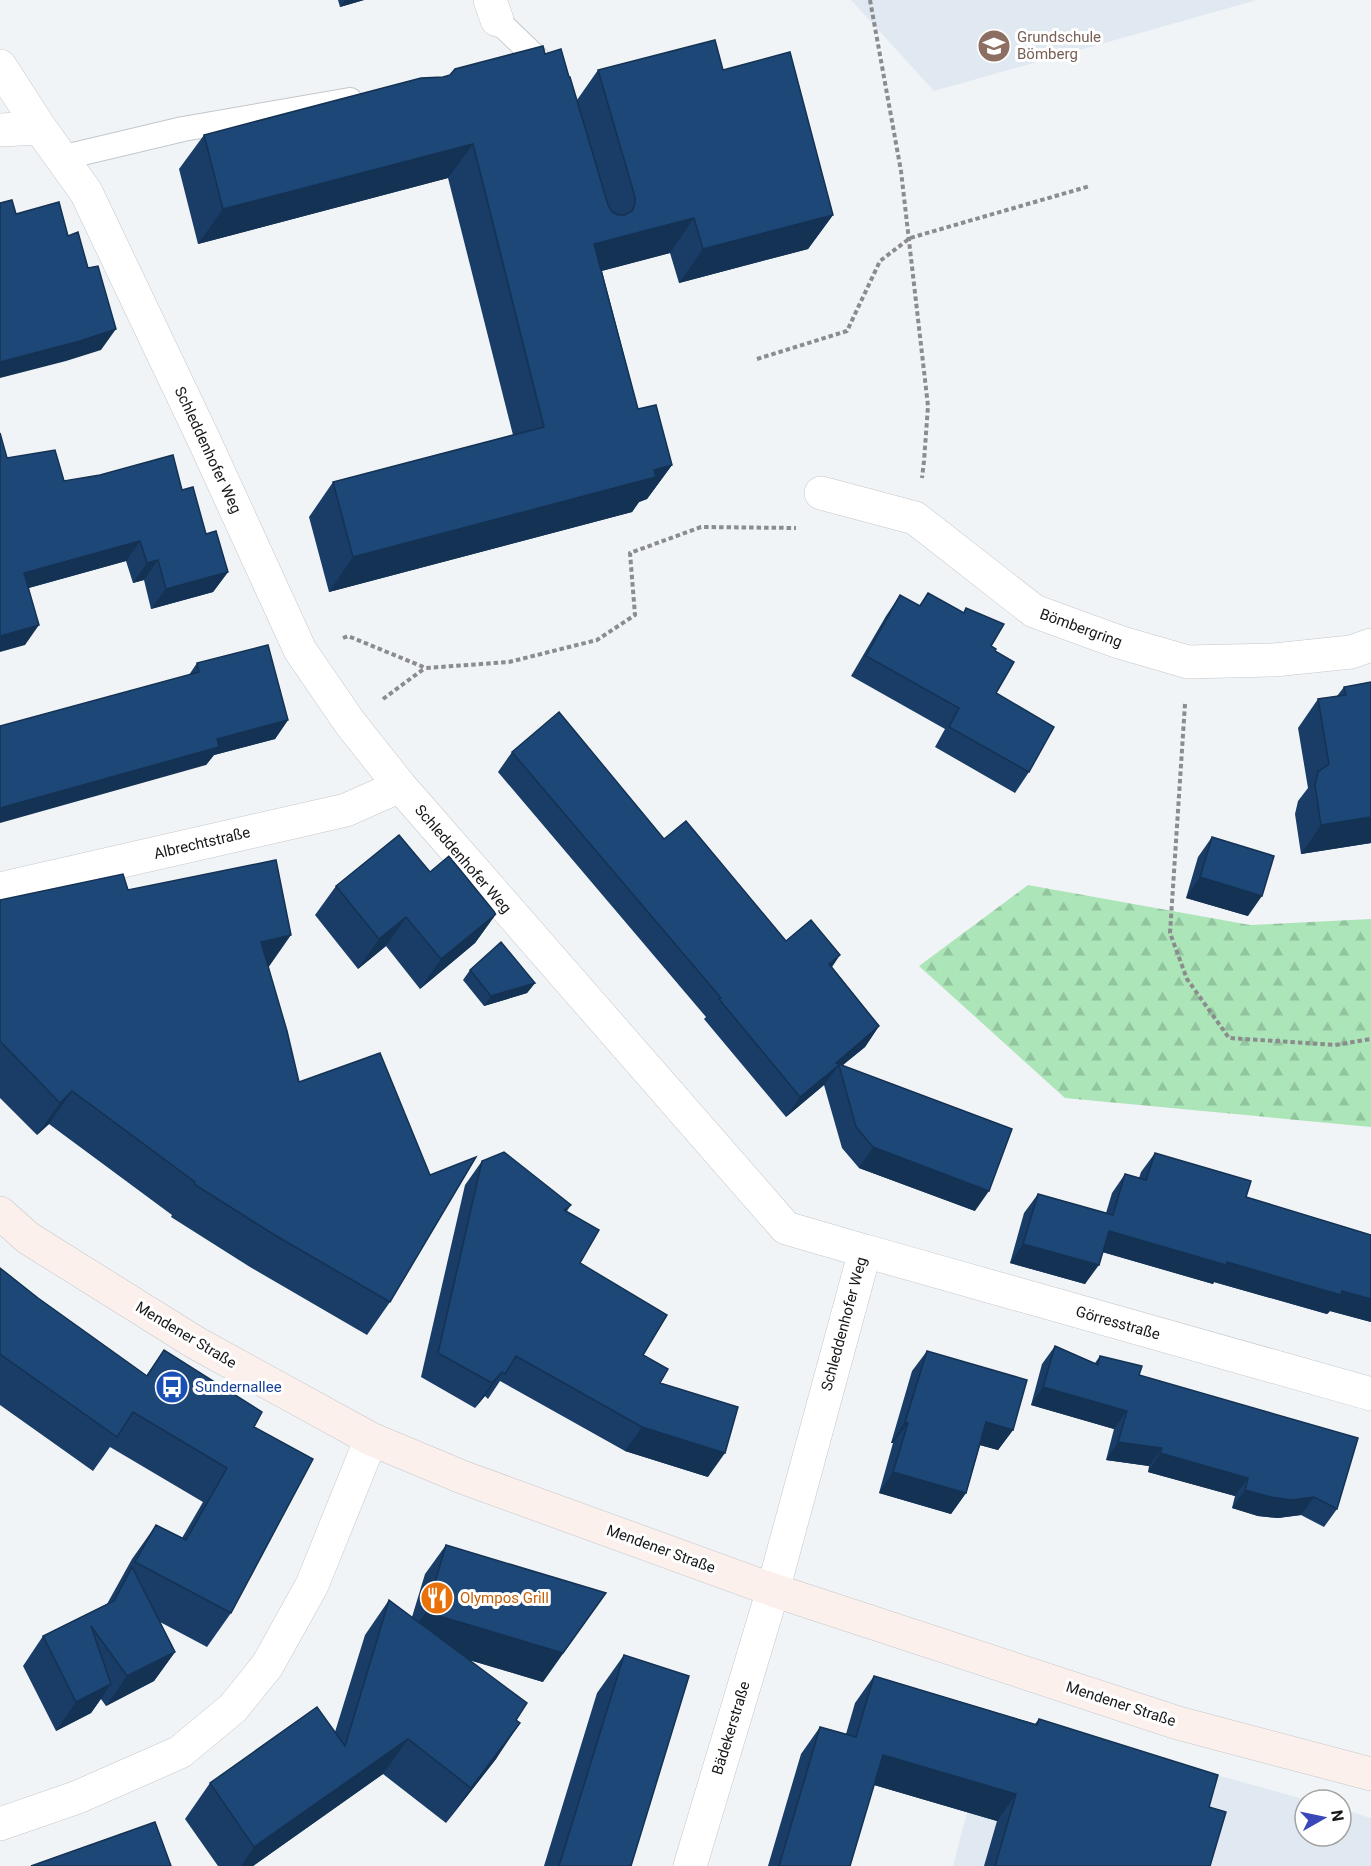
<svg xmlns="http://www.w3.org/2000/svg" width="1371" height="1866" viewBox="0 0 1371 1866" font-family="Roboto,sans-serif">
  <defs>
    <pattern id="forest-firs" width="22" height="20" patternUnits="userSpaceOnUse" patternTransform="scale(1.5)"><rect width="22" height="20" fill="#abe5b8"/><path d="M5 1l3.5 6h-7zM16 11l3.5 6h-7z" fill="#92c49e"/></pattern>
  </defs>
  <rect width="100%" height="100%" fill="#f1f4f7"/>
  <path fill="#e0e8f1" d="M 851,0 L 1257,0 L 934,91 Z
    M 993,1713 L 1307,1800 L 1305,1800 L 1305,1836 L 1341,1836 L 1341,1809 L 1371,1818 L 1371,1866 L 953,1866 Z"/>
  <path fill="url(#forest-firs)" d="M 1028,885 L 1250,925 L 1371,919 L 1371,1127 L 1065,1098 L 919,966 Z"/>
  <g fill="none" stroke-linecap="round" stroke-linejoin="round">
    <g stroke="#c4c7ca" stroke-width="26">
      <path id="service" d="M 497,20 L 549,70 L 550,73
        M 61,158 L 183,129 L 350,100"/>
    </g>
    <g stroke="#c4c7ca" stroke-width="34">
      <path id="minor" d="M 490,0 L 497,20
        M 0,66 L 40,128 L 86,192 L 204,440 L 300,650 L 350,723 L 400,786 L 786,1228 L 865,1251 L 773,1590 L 690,1866
        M 0,130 L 40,128
        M 821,493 L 915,518 L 1034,611 L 1119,642 L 1188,662 L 1274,660 L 1351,652 L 1371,645
        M 0,889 L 346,810 L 400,786
        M 865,1251 L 1371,1394
        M 0,1824 L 78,1797 L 180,1752 L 233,1708 L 267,1666 L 312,1585 L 371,1439"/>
    </g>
    <g stroke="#c4c7ca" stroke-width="34">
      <path id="secondary" d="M 0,1213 L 28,1238 L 196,1343 L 371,1439 L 462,1477 L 773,1590 L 1178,1723 L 1371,1774"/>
    </g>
    <path stroke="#8a8c8e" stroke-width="4" stroke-dasharray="4.5 3" stroke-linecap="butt" d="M 870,0 L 901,171 L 928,406 L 924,461 L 922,478
      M 757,359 L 847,331 L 880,261 L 910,238 L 1090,186
      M 343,638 L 348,636 L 426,668 L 509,662 L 597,640 L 635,615 L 630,553 L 701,527 L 796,528
      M 383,699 L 425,668
      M 1185,704 L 1170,933 L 1187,979 L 1229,1038 L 1335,1045 L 1371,1039"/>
    <use href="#service" stroke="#fff" stroke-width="24"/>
    <use href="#minor" stroke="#fff" stroke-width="33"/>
    <use href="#secondary" stroke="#fbf0ec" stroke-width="33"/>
  </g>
  <path fill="#193d66" d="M 338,0 L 364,0 L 340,7 Z
    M 545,54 L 569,77 L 577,100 L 598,70 L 723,70 L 833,215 L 808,249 L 679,283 L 670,253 L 602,271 L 638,409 L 672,465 L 647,499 L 639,502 L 632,512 L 329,592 L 309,517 L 333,482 L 513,435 L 448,178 L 198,244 L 179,169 L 204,135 L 443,77 Z
    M 7,458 L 64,481 L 182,490 L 228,572 L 213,592 L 151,609 L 144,580 L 133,583 L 126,561 L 29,588 L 25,645 Z
    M 928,593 L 963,613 L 966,608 L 995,651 L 996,693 L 1029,772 L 1015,793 L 935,747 L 945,729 L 851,676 L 886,616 L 900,595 L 919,606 Z
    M 197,663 L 288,720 L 275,739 L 214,755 L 206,765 L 189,675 Z
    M 1371,682 L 1371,843 L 1301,854 L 1295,814 L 1298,801 L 1308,788 L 1298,728 L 1318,699 L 1337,696 L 1344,687 Z
    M 512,752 L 664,839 L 786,941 L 832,967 L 879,1026 L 865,1047 L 843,1065 L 975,1211 L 859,1168 L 842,1148 L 824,1085 L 786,1117 L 704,1019 L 706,1017 L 498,772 Z
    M 1212,837 L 1248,916 L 1186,898 L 1198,857 Z
    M 430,872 L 496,914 L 475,943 L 420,989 L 386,946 L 358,969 L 315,915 L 336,886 Z
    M 128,890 L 268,968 L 299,1082 L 390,1302 L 367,1335 L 250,1267 L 171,1217 L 172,1215 L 49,1124 L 37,1135 L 0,1098 L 0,900 Z
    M 470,970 L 535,983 L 527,993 L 484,1006 L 463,980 Z
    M 1155,1153 L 1246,1197 L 1371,1235 L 1371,1322 L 1330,1311 L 1327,1314 L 1214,1282 L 1213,1284 L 1103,1252 L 1085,1284 L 1010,1263 L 1024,1213 L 1038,1194 L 1106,1213 L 1112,1193 L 1125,1174 L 1139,1178 L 1141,1172 Z
    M 482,1161 L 571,1205 L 567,1211 L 580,1263 L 643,1355 L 660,1383 L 708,1477 L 625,1451 L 500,1381 L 488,1399 L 485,1396 L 475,1408 L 421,1377 L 465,1185 Z
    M 0,1268 L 38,1298 L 146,1376 L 164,1350 L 254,1427 L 231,1613 L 207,1647 L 160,1622 L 175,1652 L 154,1681 L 106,1706 L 101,1699 L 91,1713 L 56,1731 L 23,1666 L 43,1636 L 107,1604 L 132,1559 L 156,1525 L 182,1538 L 203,1502 L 110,1447 L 93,1471 L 0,1405 Z
    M 1055,1346 L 1095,1363 L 1100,1356 L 1139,1375 L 1337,1509 L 1324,1527 L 1301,1515 L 1278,1518 L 1258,1516 L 1232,1508 L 1235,1496 L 1148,1472 L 1149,1466 L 1106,1460 L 1114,1429 L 1031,1405 L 1042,1364 Z
    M 927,1351 L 1013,1430 L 998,1450 L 980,1445 L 966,1493 L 951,1514 L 879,1493 L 893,1443 L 891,1443 L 912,1371 Z
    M 446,1545 L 543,1682 L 470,1660 L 516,1720 L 496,1759 L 446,1823 L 383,1774 L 253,1866 L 218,1866 L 185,1819 L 210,1783 L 335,1732 L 365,1635 L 389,1600 L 412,1617 L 425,1574 Z
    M 624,1655 L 631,1866 L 544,1866 L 597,1693 Z
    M 874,1676 L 1035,1724 L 1039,1719 L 1209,1807 L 1210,1866 L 984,1866 L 997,1821 L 874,1785 L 850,1866 L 768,1866 L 801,1754 L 820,1727 L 846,1734 L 855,1703 Z"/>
  <path fill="#143253" d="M 345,0 L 364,0 L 340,7 Z
    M 473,144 L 448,178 L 198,244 L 223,209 Z
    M 833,215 L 808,249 L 679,283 L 703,249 Z
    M 694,218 L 670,253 L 570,279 L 594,244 Z
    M 116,329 L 101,350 L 66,361 L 0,378 L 0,362 Z
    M 672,465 L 647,499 L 639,502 L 632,512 L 329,592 L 353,557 Z
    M 140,541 L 126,561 L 10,593 L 24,573 Z
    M 158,560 L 144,580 L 133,583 L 147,563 Z
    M 228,572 L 213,592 L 151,609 L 166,589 Z
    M 39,625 L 25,645 L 0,652 L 0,636 Z
    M 288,720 L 275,739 L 214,755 L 206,765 L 0,823 L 0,808 L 217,739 Z
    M 1371,817 L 1371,843 L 1301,854 L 1321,825 Z
    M 1200,877 L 1262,896 L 1248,916 L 1186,898 Z
    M 496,914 L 475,943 L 420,989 L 441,959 Z
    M 406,917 L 386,946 L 358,969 L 379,939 Z
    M 291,935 L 268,968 L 261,942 Z
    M 840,955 L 826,976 L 829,964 Z
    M 535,983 L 527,993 L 484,1006 L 491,996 Z
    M 879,1026 L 865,1047 L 839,1068 L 839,1065 L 824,1085 L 786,1117 L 800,1097 L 836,1063 Z
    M 72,1091 L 49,1124 L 37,1135 L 60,1103 Z
    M 873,1147 L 989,1191 L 975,1211 L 859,1168 Z
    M 1109,1231 L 1227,1262 L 1371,1299 L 1371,1322 L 1330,1311 L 1327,1314 L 1214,1282 L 1213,1284 L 1095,1250 Z
    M 1023,1244 L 1099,1265 L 1085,1284 L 1010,1263 Z
    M 502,1372 L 485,1396 L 475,1408 L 492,1383 Z
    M 1043,1387 L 1127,1411 L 1114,1429 L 1031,1405 Z
    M 905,1422 L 908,1423 L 893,1443 L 891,1443 Z
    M 986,1422 L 1013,1430 L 998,1450 L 972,1443 Z
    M 642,1427 L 725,1453 L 708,1477 L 625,1451 Z
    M 1118,1442 L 1162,1448 L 1149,1466 L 1106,1460 Z
    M 1160,1453 L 1248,1478 L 1235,1496 L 1148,1472 Z
    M 893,1472 L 966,1493 L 951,1514 L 879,1493 Z
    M 1245,1490 L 1314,1497 L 1301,1515 L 1278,1518 L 1258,1516 L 1232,1508 Z
    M 606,1593 L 543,1682 L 405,1641 L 426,1612 Z
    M 175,1652 L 154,1681 L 106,1706 L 127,1676 Z
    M 111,1684 L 91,1713 L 56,1731 L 76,1702 Z
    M 520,1723 L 496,1759 L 446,1823 L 471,1788 Z
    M 408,1739 L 383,1774 L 253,1866 L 241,1866 L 254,1847 Z
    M 883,1755 L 1016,1794 L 997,1821 L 864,1782 Z"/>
  <path fill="#1d4777" stroke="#143253" stroke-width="1.5" d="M 715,40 L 723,70 L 790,52 L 833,215 L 703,249 L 694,218 L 594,244 L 638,409 L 656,405 L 672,465 L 654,470 L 656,477 L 353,557 L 333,482 L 544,427 L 473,144 L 223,209 L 204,135 L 421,78 L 443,77 L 450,75 L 455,69 L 543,46 L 545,54 L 561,49 L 569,77 L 570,77 L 608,205 L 612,212 L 618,215 L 625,215 L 632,211 L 635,204 L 635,197 L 598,70 Z
    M 12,200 L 16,214 L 59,202 L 68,236 L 78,232 L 88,268 L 98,266 L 116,329 L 80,341 L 0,362 L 0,203 Z
    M 0,433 L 7,458 L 55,450 L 64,481 L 100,475 L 173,455 L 182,490 L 193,487 L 206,534 L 216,531 L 228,572 L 166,589 L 158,560 L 147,563 L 140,541 L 24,573 L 39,625 L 0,636 Z
    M 928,593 L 964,613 L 966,608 L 1004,624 L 991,646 L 996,649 L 995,651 L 1014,662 L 996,693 L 1054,727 L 1029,772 L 949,727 L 959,708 L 866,656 L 900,595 L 920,606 Z
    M 268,645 L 288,720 L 217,739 L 219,747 L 0,808 L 0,726 L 199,672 L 197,663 Z
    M 1371,682 L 1371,817 L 1321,825 L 1315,785 L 1318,772 L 1329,764 L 1318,699 L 1346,695 L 1344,687 Z
    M 559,712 L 664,839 L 686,821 L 786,941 L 811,920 L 840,955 L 829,964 L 879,1026 L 836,1063 L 1012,1129 L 989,1191 L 873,1147 L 856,1127 L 839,1065 L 800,1097 L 719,999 L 721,998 L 512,752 Z
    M 399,835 L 430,872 L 449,856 L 496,914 L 441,959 L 406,917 L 379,939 L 336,886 Z
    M 1212,837 L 1274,856 L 1262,896 L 1200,877 Z
    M 276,860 L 291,935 L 261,942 L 287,1031 L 299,1082 L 380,1053 L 430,1175 L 476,1157 L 390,1302 L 273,1234 L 194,1184 L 195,1182 L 72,1091 L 60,1103 L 0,1041 L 0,900 L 123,874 L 128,890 Z
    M 501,942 L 535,983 L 491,996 L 470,970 Z
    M 504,1152 L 571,1205 L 564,1210 L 599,1230 L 580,1263 L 667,1315 L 643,1355 L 668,1369 L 660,1383 L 738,1407 L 725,1453 L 642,1427 L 516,1356 L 505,1374 L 502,1372 L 492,1383 L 438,1353 L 482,1161 Z
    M 1155,1153 L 1251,1181 L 1246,1197 L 1371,1235 L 1371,1299 L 1342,1291 L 1341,1295 L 1227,1262 L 1226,1265 L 1109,1231 L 1099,1265 L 1023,1244 L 1038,1194 L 1113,1215 L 1125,1174 L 1146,1180 Z
    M 0,1268 L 38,1298 L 147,1376 L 164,1350 L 262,1412 L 254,1427 L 313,1459 L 231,1613 L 135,1562 L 156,1525 L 186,1540 L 227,1468 L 133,1412 L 117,1437 L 0,1354 Z
    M 1055,1346 L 1098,1365 L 1100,1356 L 1142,1366 L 1139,1375 L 1358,1438 L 1337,1509 L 1314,1497 L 1291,1500 L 1271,1497 L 1245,1490 L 1248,1478 L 1160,1453 L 1162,1448 L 1118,1442 L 1127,1411 L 1043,1387 Z
    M 927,1351 L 1027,1380 L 1013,1430 L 986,1422 L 966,1493 L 893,1472 L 908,1423 L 905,1422 Z
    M 446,1545 L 606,1593 L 563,1653 L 426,1612 Z
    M 132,1567 L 175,1652 L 127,1676 L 91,1626 L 111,1684 L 76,1702 L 43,1636 L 114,1601 Z
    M 389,1600 L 527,1703 L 516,1720 L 520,1723 L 471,1788 L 408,1739 L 254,1847 L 210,1783 L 317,1707 L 345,1746 Z
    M 624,1655 L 689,1676 L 631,1866 L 559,1866 Z
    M 874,1676 L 1037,1725 L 1039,1719 L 1218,1775 L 1209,1807 L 1226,1812 L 1210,1866 L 995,1866 L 1016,1794 L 883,1755 L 850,1866 L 779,1866 L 820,1727 L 856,1737 Z
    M 155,1822 L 171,1866 L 31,1866 Z"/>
  <defs>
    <g id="school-disc" transform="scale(1.725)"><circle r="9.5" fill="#8d6e63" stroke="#fff"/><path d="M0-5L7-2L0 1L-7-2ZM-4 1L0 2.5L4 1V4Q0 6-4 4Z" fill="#fff"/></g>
    <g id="bus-disc" transform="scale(1.725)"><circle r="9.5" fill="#1a4fb4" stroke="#fff"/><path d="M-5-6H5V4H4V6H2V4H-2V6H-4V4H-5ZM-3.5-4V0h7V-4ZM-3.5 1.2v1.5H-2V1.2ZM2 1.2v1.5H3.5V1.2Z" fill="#fff"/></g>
    <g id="restaurant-disc" transform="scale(1.725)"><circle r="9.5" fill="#e8710a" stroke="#fff"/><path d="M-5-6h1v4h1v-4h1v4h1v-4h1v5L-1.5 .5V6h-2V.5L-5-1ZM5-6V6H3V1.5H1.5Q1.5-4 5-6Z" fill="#fff"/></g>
  </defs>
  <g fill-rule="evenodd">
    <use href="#school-disc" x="994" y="46"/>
    <use href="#bus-disc" x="172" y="1387"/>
    <use href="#restaurant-disc" x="437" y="1598"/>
  </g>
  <g text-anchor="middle" stroke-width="6" stroke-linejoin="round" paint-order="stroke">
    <g font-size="15" fill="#785e54" stroke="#fff" text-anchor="start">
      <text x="1017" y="42">Grundschule<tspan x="1017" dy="17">Bömberg</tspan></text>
    </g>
    <g font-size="15" fill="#171819" stroke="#fff">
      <text transform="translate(208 450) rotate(65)" y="5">Schleddenhofer Weg</text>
      <text transform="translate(1081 628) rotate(20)" y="5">Bömbergring</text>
      <text transform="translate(202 843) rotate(-13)" y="5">Albrechtstraße</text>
      <text transform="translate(463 859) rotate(49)" y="5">Schleddenhofer Weg</text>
      <text transform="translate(1118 1323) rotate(16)" y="5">Görresstraße</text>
      <text transform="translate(844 1324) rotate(-75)" y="5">Schleddenhofer Weg</text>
      <text transform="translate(186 1335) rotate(31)" y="5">Mendener Straße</text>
      <text transform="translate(661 1549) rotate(20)" y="5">Mendener Straße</text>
      <text transform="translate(1121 1704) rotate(18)" y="5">Mendener Straße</text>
      <text transform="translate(731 1728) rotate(-73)" y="5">Bädekerstraße</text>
    </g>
    <g font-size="15" fill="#164399" stroke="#fff" text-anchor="start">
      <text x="195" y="1392">Sundernallee</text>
    </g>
    <g font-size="15" fill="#c56008" stroke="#fff" text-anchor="start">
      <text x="460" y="1603">Olympos Grill</text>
    </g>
  </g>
  <g transform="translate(1323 1818) rotate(81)"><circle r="28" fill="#ffffff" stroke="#a2a3a3" stroke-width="1.5"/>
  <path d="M0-4.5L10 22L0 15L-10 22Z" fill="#3947bb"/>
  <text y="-9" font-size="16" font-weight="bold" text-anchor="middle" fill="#171819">N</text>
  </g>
</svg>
